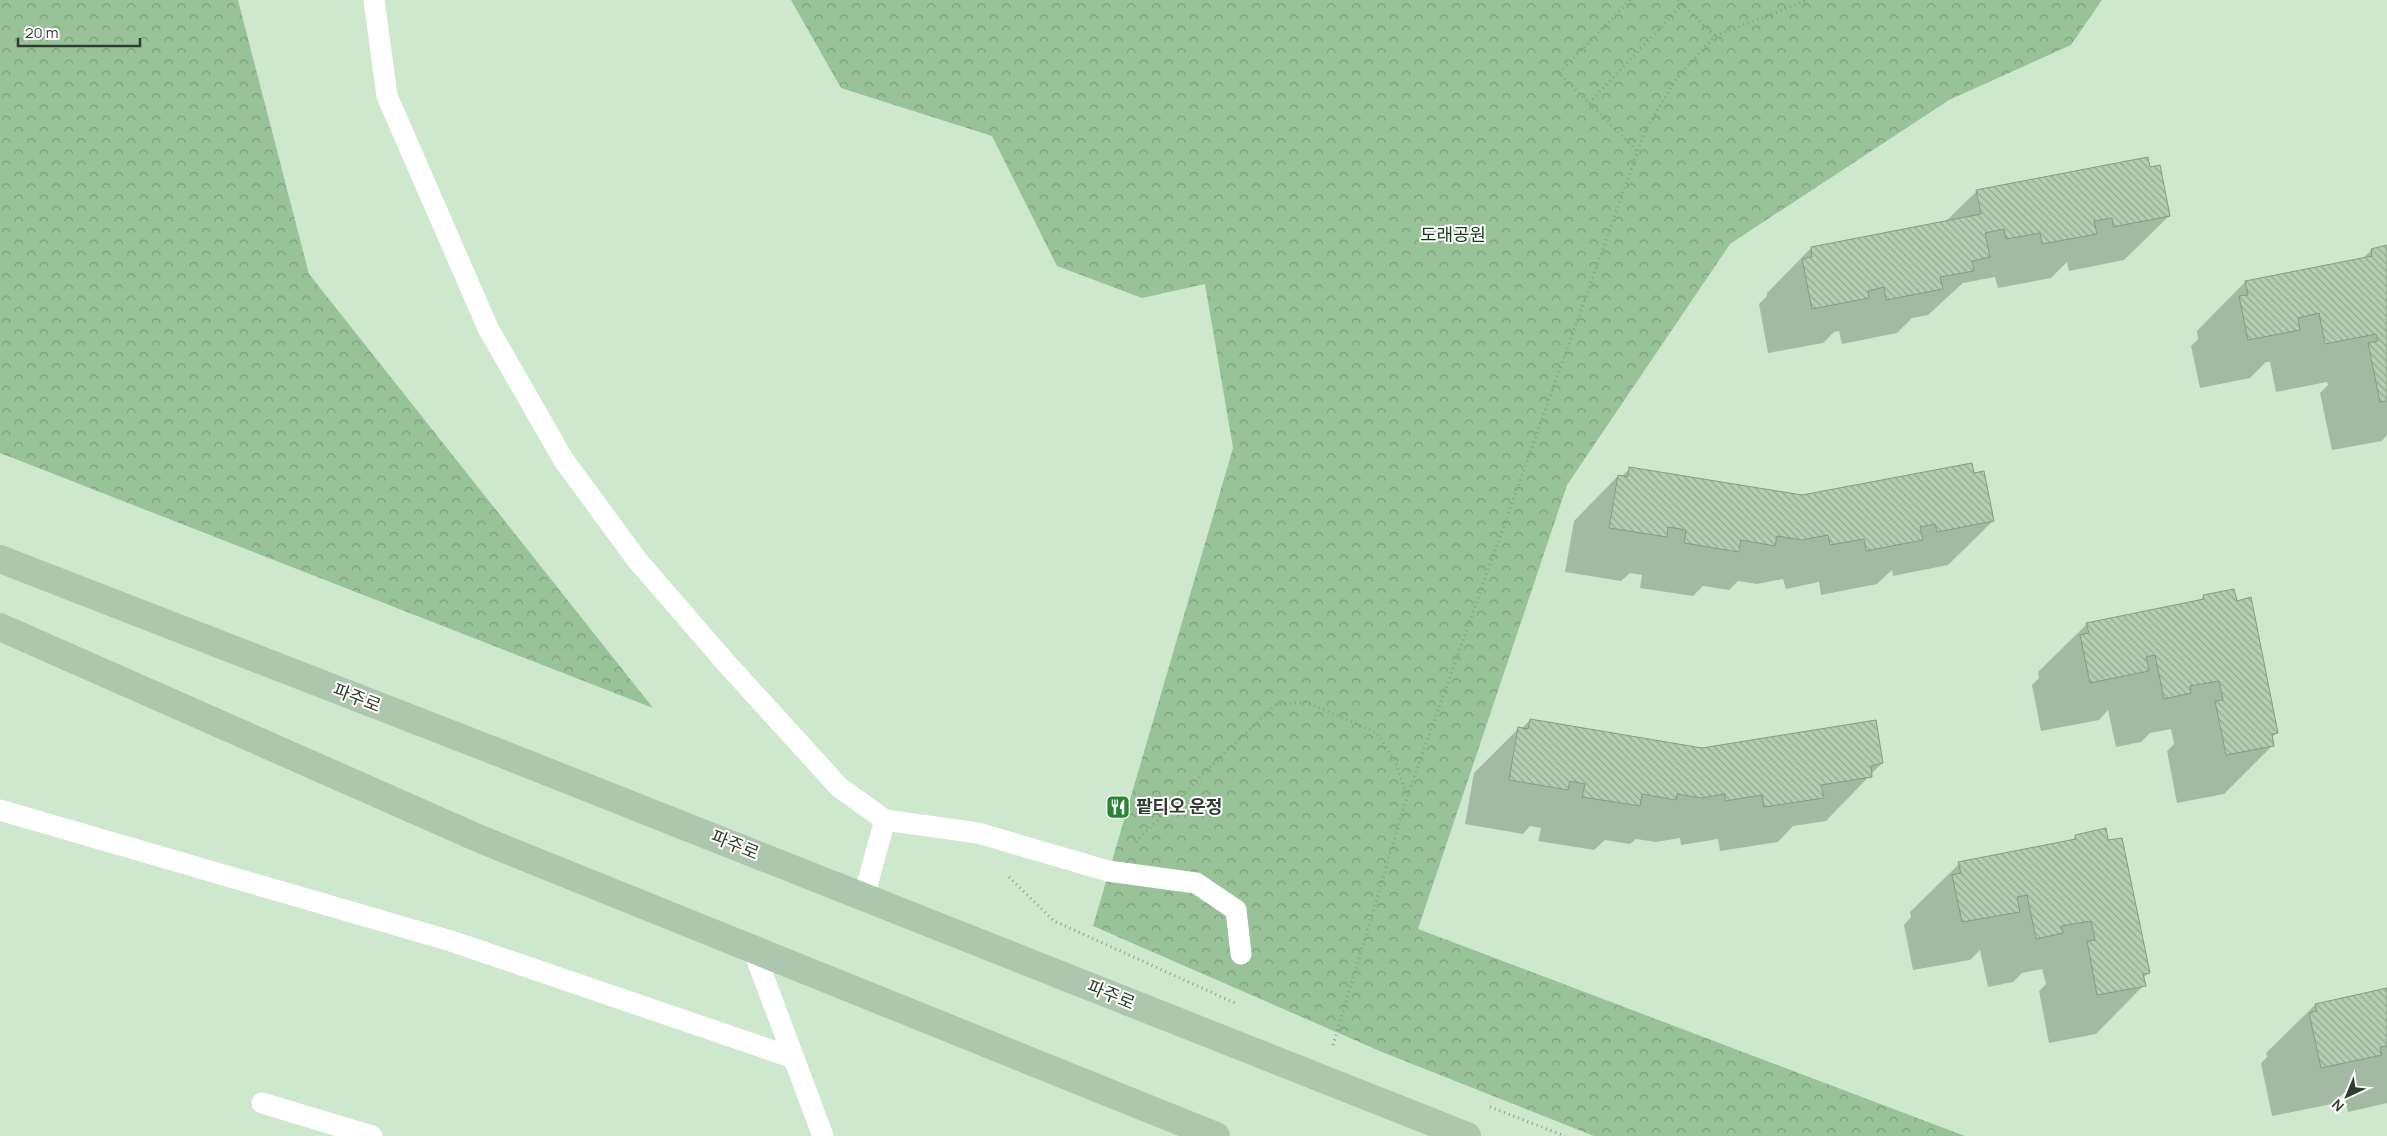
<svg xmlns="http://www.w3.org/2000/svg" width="2387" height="1136" viewBox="0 0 2387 1136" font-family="Manrope,'Noto Sans KR',sans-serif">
  <defs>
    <pattern id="forest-crowns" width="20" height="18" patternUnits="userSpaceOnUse" patternTransform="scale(1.25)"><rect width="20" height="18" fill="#98c298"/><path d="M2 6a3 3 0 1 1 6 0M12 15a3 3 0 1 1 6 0" fill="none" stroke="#7d9f7d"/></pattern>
    <pattern id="building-back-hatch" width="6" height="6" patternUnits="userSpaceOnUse" patternTransform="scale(1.25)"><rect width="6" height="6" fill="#b3cdb3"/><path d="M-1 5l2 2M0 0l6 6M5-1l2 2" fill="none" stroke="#92a892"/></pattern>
  </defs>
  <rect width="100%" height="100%" fill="#cee8ce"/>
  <path fill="url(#forest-crowns)" d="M 0,0 L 238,0 L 309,274 L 653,708 L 0,453 Z
    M 791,0 L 2102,0 L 2071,45 L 1949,100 L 1730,244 L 1567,485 L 1418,929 L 1965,1136 L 1594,1136 L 1382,1052 L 1093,926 L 1233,448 L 1205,284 L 1142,298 L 1057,266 L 992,136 L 841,88 Z"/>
  <path fill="#0003" d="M 2149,169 L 2169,216 L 2124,260 L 2069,271 L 2067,262 L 2051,278 L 1998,288 L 1995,277 L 1963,283 L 1928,315 L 1912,318 L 1897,333 L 1842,344 L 1839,331 L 1834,332 L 1823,343 L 1768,353 L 1759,304 L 1767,296 L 1767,293 L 1811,248 L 1945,222 L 1977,191 Z
    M 2387,247 L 2387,435 L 2382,441 L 2332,450 L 2320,393 L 2328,385 L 2327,382 L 2276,392 L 2270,362 L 2266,362 L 2250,378 L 2200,388 L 2191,346 L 2198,339 L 2197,331 L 2245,282 L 2362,259 L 2372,250 Z
    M 1630,468 L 1802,497 L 1973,474 L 1993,521 L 1948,565 L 1893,576 L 1892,570 L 1877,584 L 1821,595 L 1819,582 L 1786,589 L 1783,579 L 1757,584 L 1738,581 L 1729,590 L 1703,586 L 1693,596 L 1640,588 L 1642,575 L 1630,573 L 1621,581 L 1565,572 L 1574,521 L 1618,476 L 1621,477 Z
    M 2204,596 L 2277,733 L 2271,738 L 2273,745 L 2224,794 L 2177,803 L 2167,751 L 2174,744 L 2171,729 L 2150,733 L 2141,742 L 2116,747 L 2108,710 L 2099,720 L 2041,731 L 2032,685 L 2039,678 L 2038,672 L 2087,624 L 2198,602 Z
    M 1530,720 L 1702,750 L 1882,763 L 1826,821 L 1793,826 L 1778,842 L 1720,851 L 1718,839 L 1681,845 L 1680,838 L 1656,842 L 1636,839 L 1630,844 L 1605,840 L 1594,850 L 1538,841 L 1541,828 L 1530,826 L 1523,834 L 1465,824 L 1474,773 L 1518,729 L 1521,729 Z
    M 2076,836 L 2149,973 L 2143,978 L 2144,985 L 2096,1034 L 2049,1043 L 2039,991 L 2046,984 L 2042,969 L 2022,973 L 2013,982 L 1988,987 L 1980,950 L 1970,960 L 1913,970 L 1904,925 L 1911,917 L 1910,912 L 1959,864 L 2070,842 Z
    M 2387,990 L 2387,1103 L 2348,1112 L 2344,1093 L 2332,1104 L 2272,1116 L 2261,1063 L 2267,1057 L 2266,1053 L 2315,1005 Z"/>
  <path fill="url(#building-back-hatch)" stroke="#839c83" d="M 2148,157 L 2150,167 L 2160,165 L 2170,216 L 2113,227 L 2112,218 L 2094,221 L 2097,234 L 2042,244 L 2040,233 L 2006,239 L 2004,229 L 1985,233 L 1990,257 L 1972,261 L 1974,271 L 1940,277 L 1943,289 L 1886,300 L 1884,287 L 1868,291 L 1869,298 L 1812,309 L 1802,259 L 1812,257 L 1811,247 L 1981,214 L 1976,190 Z
    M 2387,245 L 2387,401 L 2380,402 L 2368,343 L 2378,341 L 2376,334 L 2325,344 L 2319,313 L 2298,318 L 2300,330 L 2248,340 L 2239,296 L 2248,295 L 2245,281 L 2372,256 L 2371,249 Z
    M 1972,463 L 1974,473 L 1984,471 L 1994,521 L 1937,532 L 1935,524 L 1920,527 L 1923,540 L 1866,551 L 1864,539 L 1830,545 L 1828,535 L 1802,540 L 1777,536 L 1775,546 L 1741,540 L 1739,552 L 1684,543 L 1686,530 L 1668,527 L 1667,537 L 1609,528 L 1618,475 L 1628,477 L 1629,467 L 1802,495 Z
    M 2234,589 L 2237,601 L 2251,597 L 2278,733 L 2272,734 L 2274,746 L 2226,755 L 2215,701 L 2223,700 L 2219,681 L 2190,686 L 2191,693 L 2164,699 L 2155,655 L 2146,657 L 2149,671 L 2090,683 L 2080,635 L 2089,633 L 2086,623 L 2204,599 L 2203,595 Z
    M 1530,719 L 1702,748 L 1876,720 L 1883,763 L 1871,766 L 1872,777 L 1821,785 L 1824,798 L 1764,807 L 1762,795 L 1725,801 L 1725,794 L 1701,798 L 1677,794 L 1676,800 L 1642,794 L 1640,806 L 1582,797 L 1585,784 L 1570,781 L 1568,790 L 1509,780 L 1518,727 L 1528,729 Z
    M 2106,828 L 2108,840 L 2122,838 L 2150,973 L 2143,974 L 2146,986 L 2097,995 L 2087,941 L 2095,940 L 2091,921 L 2061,926 L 2063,933 L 2036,939 L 2027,895 L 2017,897 L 2020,912 L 1962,922 L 1952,875 L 1961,873 L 1958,862 L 2076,839 L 2075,835 Z
    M 2387,988 L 2387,1046 L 2380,1047 L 2382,1055 L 2321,1068 L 2309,1013 L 2317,1011 L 2315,1004 Z"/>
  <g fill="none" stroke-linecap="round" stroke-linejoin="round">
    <path stroke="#8b9f8b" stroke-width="3" stroke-dasharray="1 4" stroke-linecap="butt" d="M 1630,0 L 1559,73 L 1638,152
      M 1678,0 L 1715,36
      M 1589,103 L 1683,4
      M 1136,842 L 1223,754 L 1276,705 L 1306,702 L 1377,733 L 1396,763 L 1407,796
      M 1009,877 L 1054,921 L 1235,1003
      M 1333,1045 L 1407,797 L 1645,131 L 1676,79 L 1715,36 L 1808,0
      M 1490,1107 L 1565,1136"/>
    <path stroke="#fff" stroke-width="21" d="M 374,0 L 387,96 L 488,328 L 563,459 L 637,560 L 727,664 L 839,787 L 885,820 L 978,833 L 1108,871 L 1196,883 L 1236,910 L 1241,954
      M 0,810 L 451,941 L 794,1058
      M 864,896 L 885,820
      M 753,949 L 823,1136
      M 262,1103 L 372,1136"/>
    <path stroke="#adc7af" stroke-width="28" d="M 0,559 L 505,755 L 1467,1136
      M 0,627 L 480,839 L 1216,1136"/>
  </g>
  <defs>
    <g id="restaurant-square" transform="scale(1.25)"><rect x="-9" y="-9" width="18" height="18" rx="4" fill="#2a8434" stroke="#fff"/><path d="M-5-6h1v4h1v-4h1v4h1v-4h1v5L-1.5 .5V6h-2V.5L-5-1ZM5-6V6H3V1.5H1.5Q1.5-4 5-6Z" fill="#fff"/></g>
  </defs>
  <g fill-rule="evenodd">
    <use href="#restaurant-square" x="1118" y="807"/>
  </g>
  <g text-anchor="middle" stroke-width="4" stroke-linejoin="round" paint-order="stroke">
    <g font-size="18" fill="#113e16" stroke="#fff">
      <text x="1453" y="241">도래공원</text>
    </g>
    <g font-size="18" fill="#313c31" stroke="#fff">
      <text transform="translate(357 698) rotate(21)" y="6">파주로</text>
      <text transform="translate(735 845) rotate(22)" y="6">파주로</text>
      <text transform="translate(1111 995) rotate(22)" y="6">파주로</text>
    </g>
    <g font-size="18" font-weight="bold" fill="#313c31" stroke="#fff" text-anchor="start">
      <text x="1136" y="813">팥티오 운정</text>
    </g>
  </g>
  <g transform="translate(2347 1096) rotate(224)" stroke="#ffffff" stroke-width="4" paint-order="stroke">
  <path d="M0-4L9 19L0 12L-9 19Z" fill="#313c31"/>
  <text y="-8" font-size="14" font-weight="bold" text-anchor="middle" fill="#313c31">N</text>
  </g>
  <path d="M18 38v8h122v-8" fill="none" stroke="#313c31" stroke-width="2.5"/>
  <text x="25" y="38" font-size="15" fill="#313c31" stroke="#ffffff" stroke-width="4" paint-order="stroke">20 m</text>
</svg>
